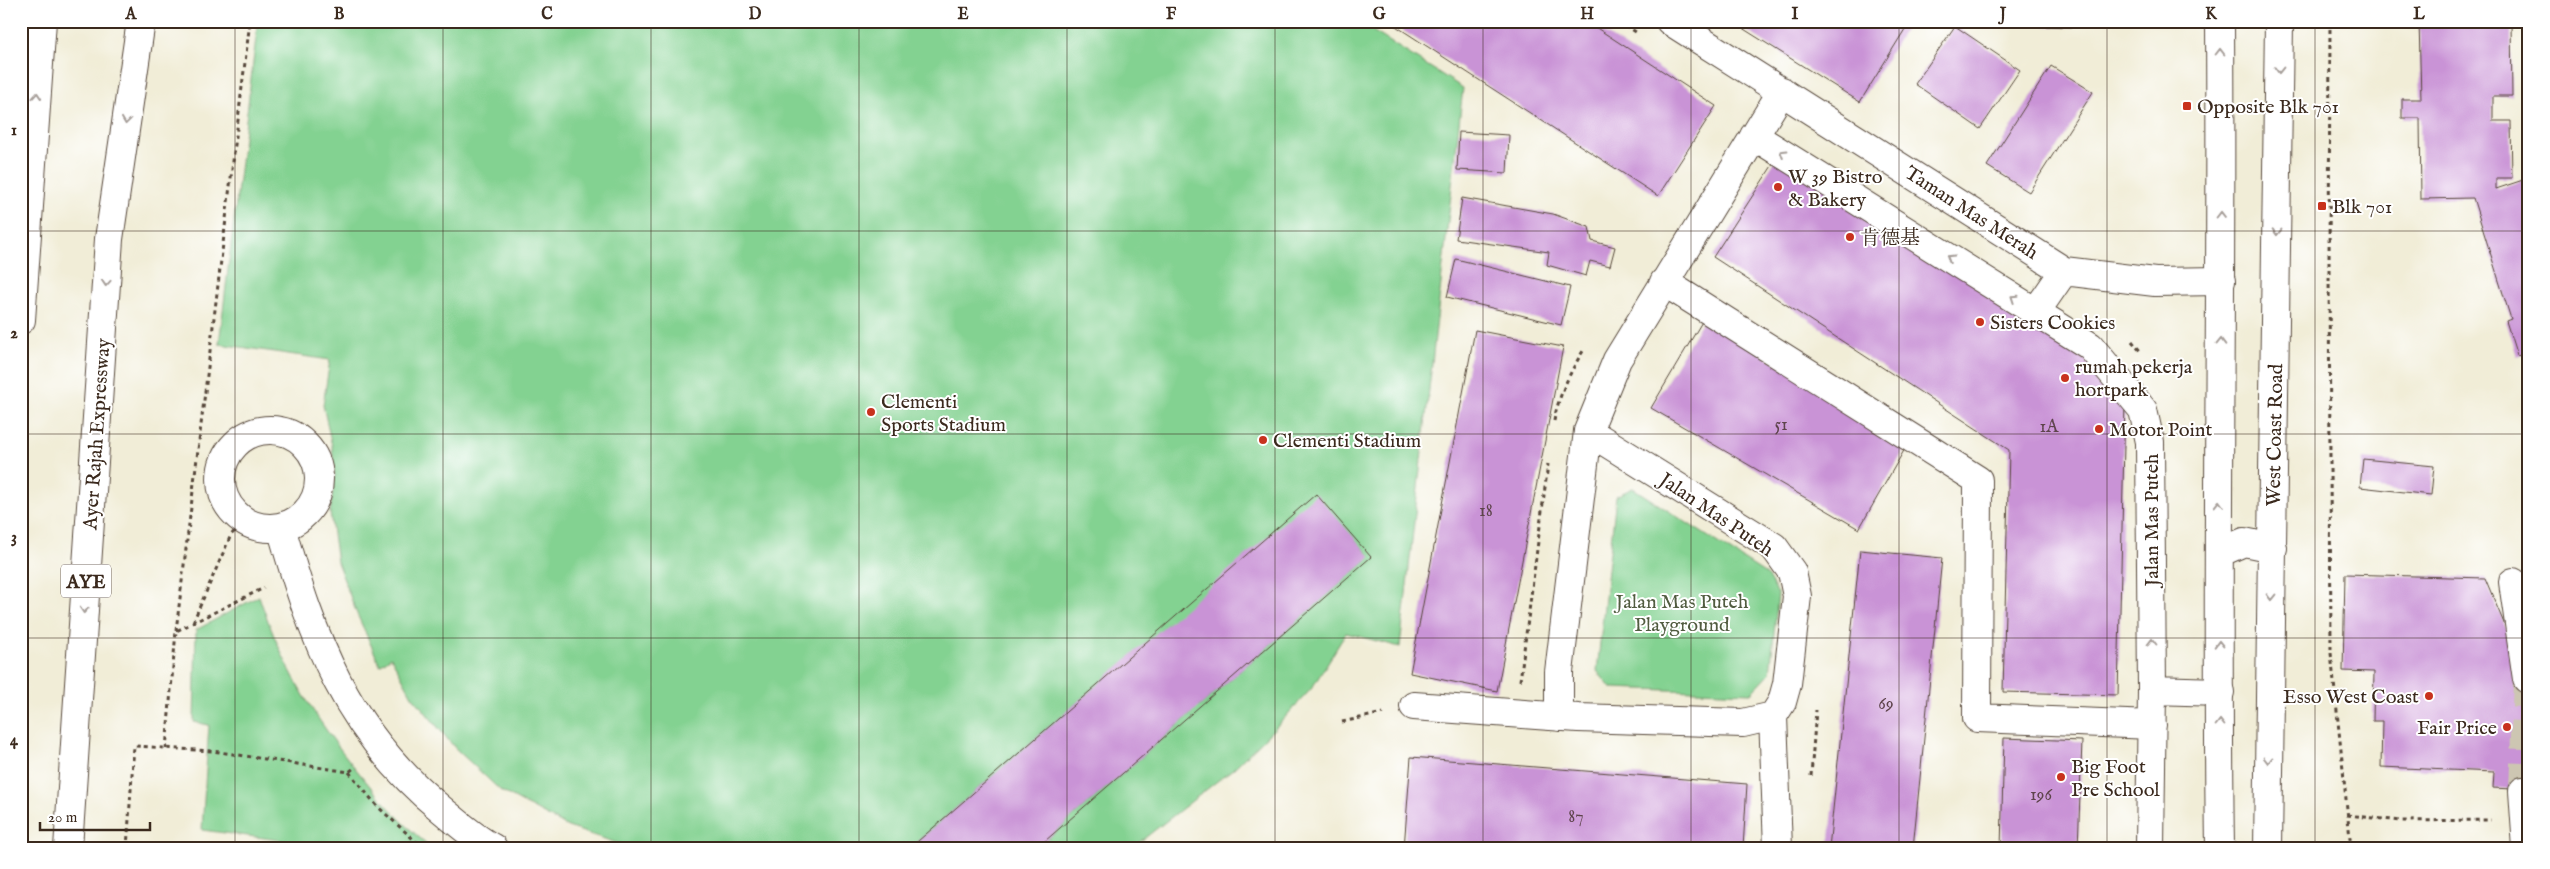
<svg xmlns="http://www.w3.org/2000/svg" width="2550" height="869" viewBox="0 0 2550 869" font-family="'IM FELL English','Noto Serif SC',serif">
  <rect width="100%" height="100%" fill="#fff"/>
  <filter id="ink" filterUnits="userSpaceOnUse"><feTurbulence type="fractalNoise" baseFrequency=".02" numOctaves="2"/><feDisplacementMap in="SourceGraphic" scale="10" xChannelSelector="R" yChannelSelector="G"/><feConvolveMatrix kernelMatrix="1 2 1 2 8 2 1 2 1" color-interpolation-filters="sRGB"/></filter>
  <filter id="wash" filterUnits="userSpaceOnUse"><feTurbulence type="fractalNoise" baseFrequency=".0096" numOctaves="4" result="noise"/><feDisplacementMap in="SourceGraphic" scale="20" xChannelSelector="R" yChannelSelector="G"/><feGaussianBlur stdDeviation="1.12" result="paint"/><feColorMatrix in="noise" values="0 0 0 0 0 0 0 0 0 0 0 0 0 0 0 0 0 1.4 0 .05"/><feComposite in="paint" operator="in"/></filter>
  <g filter="url(#wash)">
    <rect width="100%" height="100%" fill="#f1edd7"/>
    <path fill="#83d291" stroke="#5f7e58" d="M 258,21 L 1357,21 L 1463,88 L 1400,647 L 1346,633 L 1312,688 L 1277,726 L 1234,768 L 1132,848 L 1037,848 L 1371,557 L 1316,495 L 910,848 L 632,848 L 568,827 L 501,791 L 455,748 L 412,696 L 391,657 L 380,665 L 357,614 L 337,562 L 330,513 L 335,476 L 332,446 L 323,405 L 330,360 L 219,344 Z
      M 1633,488 L 1766,574 L 1778,594 L 1770,673 L 1751,693 L 1611,688 L 1597,671 L 1616,496 Z
      M 259,596 C 283,667 313,717 360,774 C 382,801 405,827 432,848 L 321,848 L 310,844 L 202,830 L 209,725 L 194,722 L 196,630 Z"/>
    <g id="blocks">
      <path fill="#c993d6" d="M 1388,21 L 1586,21 L 1716,106 L 1658,196 Z
        M 1731,21 L 1910,21 L 1860,102 Z
        M 2044,21 L 2072,21 L 2072,27 L 2044,26 Z
        M 2419,21 L 2511,21 L 2512,96 L 2493,96 L 2493,121 L 2511,121 L 2512,178 L 2496,178 L 2496,189 L 2529,178 L 2529,358 L 2527,353 L 2517,356 L 2506,321 L 2511,319 L 2473,198 L 2421,199 L 2420,118 L 2402,118 L 2402,99 L 2421,99 Z
        M 1955,26 L 2020,70 L 1980,129 L 1915,84 Z
        M 2051,66 L 2093,92 L 2029,192 L 1987,166 Z
        M 1459,132 L 1509,135 L 1507,173 L 1457,170 Z
        M 1779,155 L 2082,352 L 2125,403 L 2118,695 L 2003,692 L 2009,450 L 1713,257 Z
        M 1462,198 L 1553,214 L 1589,227 L 1592,241 L 1615,247 L 1610,266 L 1590,261 L 1586,276 L 1547,265 L 1549,252 L 1456,239 Z
        M 1456,259 L 1570,287 L 1561,325 L 1447,297 Z
        M 1703,320 L 1910,440 L 1859,529 L 1651,408 Z
        M 1475,330 L 1563,347 L 1497,691 L 1410,673 Z
        M 2363,459 L 2434,466 L 2431,495 L 2360,487 Z
        M 1316,494 L 1371,557 L 1037,848 L 910,848 Z
        M 1860,550 L 1942,558 L 1913,848 L 1829,848 Z
        M 2345,574 L 2485,578 L 2529,683 L 2529,790 L 2493,788 L 2494,772 L 2381,767 L 2382,721 L 2373,721 L 2374,672 L 2343,671 Z
        M 2004,738 L 2082,741 L 2078,848 L 2001,848 Z
        M 1411,757 L 1747,784 L 1743,848 L 1404,848 Z"/>
    </g>
  </g>
  <g filter="url(#ink)">
    <use href="#blocks" fill-opacity="0" stroke="#56473a" stroke-width="1"/>
    <g fill="none" stroke-linecap="round" stroke-linejoin="round">
      <path stroke="#cdc6b2" stroke-width="28" stroke-dasharray="28 14" stroke-linecap="butt" d="M 2523,791 L 2527,679"/>
      <g stroke="#56473a" stroke-width="30">
        <path id="minor" d="M 1670,21 L 2064,271 L 2155,282 L 2221,281
          M 1754,136 L 2090,346 L 2143,410 L 2150,442 L 2152,690 L 2150,848
          M 1664,282 L 1978,480 L 1977,718 L 2152,725
          M 2035,313 L 2064,271
          M221 479a49 49 0 1 1 98 0a49 49 0 1 1-98 0Z
          M 1588,431 L 1774,547 L 1792,572 L 1797,596 L 1787,684 L 1782,702 L 1773,716 L 1778,848
          M 281,527 C 313,641 347,732 441,809 C 458,823 473,837 493,848
          M 2513,582 L 2527,679
          M 2152,690 L 2220,692
          M 1414,706 L 1578,718 L 1743,723 L 1773,716
          M 1559,717 L 1559,672 L 1588,431 L 1617,360 L 1782,91
          M 2523,791 L 2527,848"/>
      </g>
      <g stroke="#56473a" stroke-width="30">
        <path id="major" d="M 2220,21 C 2222,297 2216,572 2220,848
          M 2219,553 L 2244,542 L 2273,548
          M 2268,848 L 2279,21"/>
      </g>
      <g stroke="#56473a" stroke-width="30">
        <path id="highway" d="M 21,320 L 42,21
          M 68,848 L 109,239 L 141,21"/>
      </g>
      <path stroke="#56473a" stroke-width="3" stroke-dasharray="4 4" stroke-linecap="butt" d="M 1619,21 L 1639,34
        M 2330,21 L 2329,268 L 2331,653 L 2351,848
        M 2132,341 L 2141,352
        M 1554,421 C 1558,397 1570,372 1583,351
        M 193,622 L 231,535 L 244,521
        M 176,631 L 250,21
        M 1520,681 L 1548,464
        M 1342,722 L 1383,713
        M 166,749 L 176,631 L 264,588
        M 349,772 L 377,806 L 423,848
        M 1811,776 L 1816,710
        M 2347,815 L 2401,821 L 2491,820
        M 127,848 L 134,746 L 213,751 L 349,772 L 355,767"/>
      <use href="#minor" stroke="#fff" stroke-width="28"/>
      <use href="#major" stroke="#fff" stroke-width="28"/>
      <use href="#highway" stroke="#fff" stroke-width="28"/>
    </g>
    <defs><path id="oneway-chevron" d="M-2-3.5L2.5 0L-2 3.5" fill="none" stroke-width="1.6" stroke-linecap="round" stroke-linejoin="round" transform="scale(1.25)"/></defs>
    <g stroke="#a79f9a">
      <use href="#oneway-chevron" transform="translate(2220 52) rotate(-90)"/>
      <use href="#oneway-chevron" transform="translate(2279 70) rotate(91)"/>
      <use href="#oneway-chevron" transform="translate(37 96) rotate(-86)"/>
      <use href="#oneway-chevron" transform="translate(126 121) rotate(98)"/>
      <use href="#oneway-chevron" transform="translate(1783 153) rotate(-148)"/>
      <use href="#oneway-chevron" transform="translate(2221 215) rotate(-90)"/>
      <use href="#oneway-chevron" transform="translate(2277 232) rotate(91)"/>
      <use href="#oneway-chevron" transform="translate(1950 258) rotate(-148)"/>
      <use href="#oneway-chevron" transform="translate(106 283) rotate(94)"/>
      <use href="#oneway-chevron" transform="translate(2014 298) rotate(-146)"/>
      <use href="#oneway-chevron" transform="translate(2221 342) rotate(-89)"/>
      <use href="#oneway-chevron" transform="translate(2219 504) rotate(-89)"/>
      <use href="#oneway-chevron" transform="translate(2271 597) rotate(91)"/>
      <use href="#oneway-chevron" transform="translate(84 610) rotate(94)"/>
      <use href="#oneway-chevron" transform="translate(2152 642) rotate(-90)"/>
      <use href="#oneway-chevron" transform="translate(2219 644) rotate(-91)"/>
      <use href="#oneway-chevron" transform="translate(2220 723) rotate(-90)"/>
      <use href="#oneway-chevron" transform="translate(2268 760) rotate(90)"/>
    </g>
  </g>
  <path fill="none" stroke="#3b2a1e" stroke-width="1" stroke-opacity="0.55" d="M 235,21 L 235,848M 443,21 L 443,848M 651,21 L 651,848M 859,21 L 859,848M 1067,21 L 1067,848M 1275,21 L 1275,848M 1483,21 L 1483,848M 1691,21 L 1691,848M 1899,21 L 1899,848M 2107,21 L 2107,848M 2315,21 L 2315,848M 21,231 L 2529,231M 21,434 L 2529,434M 21,638 L 2529,638"/>
  <g fill="#c8321e" stroke="#fff" stroke-width="2">
    <rect x="2182" y="101" width="10" height="10" rx="2.5"/>
    <circle cx="1778" cy="187" r="5"/>
    <rect x="2317" y="201" width="10" height="10" rx="2.5"/>
    <circle cx="1850" cy="237" r="5"/>
    <circle cx="1980" cy="322" r="5"/>
    <circle cx="2065" cy="378" r="5"/>
    <circle cx="871" cy="412" r="5"/>
    <circle cx="2099" cy="429" r="5"/>
    <circle cx="1263" cy="440" r="5"/>
    <circle cx="2429" cy="696" r="5"/>
    <circle cx="2507" cy="727" r="5"/>
    <circle cx="2061" cy="777" r="5"/>
  </g>
  <g text-anchor="middle" stroke-width="4" stroke-linejoin="round" paint-order="stroke">
    <g font-size="18" fill="#5e444c">
      <text x="1781" y="430">51</text>
      <text x="2049" y="432">1A</text>
      <text x="1486" y="516">18</text>
      <text x="1886" y="709">69</text>
      <text x="2041" y="800">196</text>
      <text x="1576" y="822">87</text>
    </g>
    <rect fill="#fff" stroke="#766a62" stroke-width="1" x="61" y="564.5" width="50" height="33" rx="4"/>
    <g font-size="19" font-weight="bold" fill="#3b2a1e">
      <text x="86" y="588">AYE</text>
    </g>
    <g font-size="20" fill="#3b2a1e" stroke="#fff" text-anchor="start">
      <text x="2197" y="113">Opposite Blk 701</text>
      <text x="1788" y="183">W 39 Bistro<tspan x="1788" dy="23">&amp; Bakery</tspan></text>
      <text x="2332" y="213">Blk 701</text>
      <text x="1860" y="244">肯德基</text>
      <text x="1990" y="329">Sisters Cookies</text>
      <text x="2075" y="373">rumah pekerja<tspan x="2075" dy="23">hortpark</tspan></text>
      <text x="881" y="408">Clementi<tspan x="881" dy="23">Sports Stadium</tspan></text>
      <text x="2109" y="436">Motor Point</text>
      <text x="1273" y="447">Clementi Stadium</text>
      <text x="2419" y="703" text-anchor="end">Esso West Coast</text>
      <text x="2497" y="734" text-anchor="end">Fair Price</text>
      <text x="2071" y="773">Big Foot<tspan x="2071" dy="23">Pre School</tspan></text>
    </g>
    <g font-size="20" fill="#3b2a1e" stroke="#fff">
      <text transform="translate(1972 212) rotate(33)" y="7">Taman Mas Merah</text>
      <text transform="translate(96 434) rotate(-86)" y="7">Ayer Rajah Expressway</text>
      <text transform="translate(2274 435) rotate(-89)" y="7">West Coast Road</text>
      <text transform="translate(1717 514) rotate(34)" y="7">Jalan Mas Puteh</text>
      <text transform="translate(2151 520) rotate(-90)" y="7">Jalan Mas Puteh</text>
    </g>
    <g font-size="20" fill="#515c40" stroke="#fff">
      <text x="1682" y="608">Jalan Mas Puteh<tspan x="1682" dy="23">Playground</tspan></text>
    </g>
  </g>
  <rect width="2550" height="869" fill="none" stroke="#fff" stroke-width="55"/>
  <path d="M40 822v8h110v-8" fill="none" stroke="#3b2a1e" stroke-width="2.5"/>
  <text x="48" y="822" font-size="15" fill="#3b2a1e" stroke="#ffffff" stroke-width="4" paint-order="stroke">20 m</text>
  <rect x="28" y="28" width="2494" height="814" fill="none" stroke="#3b2a1e" stroke-width="2"/>
  <g font-size="16" text-anchor="middle" font-weight="bold" fill="#3b2a1e">
    <text x="131" y="19">A</text>
    <text x="339" y="19">B</text>
    <text x="547" y="19">C</text>
    <text x="755" y="19">D</text>
    <text x="963" y="19">E</text>
    <text x="1171" y="19">F</text>
    <text x="1379" y="19">G</text>
    <text x="1587" y="19">H</text>
    <text x="1795" y="19">I</text>
    <text x="2003" y="19">J</text>
    <text x="2211" y="19">K</text>
    <text x="2419" y="19">L</text>
    <text x="14" y="135">1</text>
    <text x="14" y="338">2</text>
    <text x="14" y="542">3</text>
    <text x="14" y="745">4</text>
  </g>
</svg>
